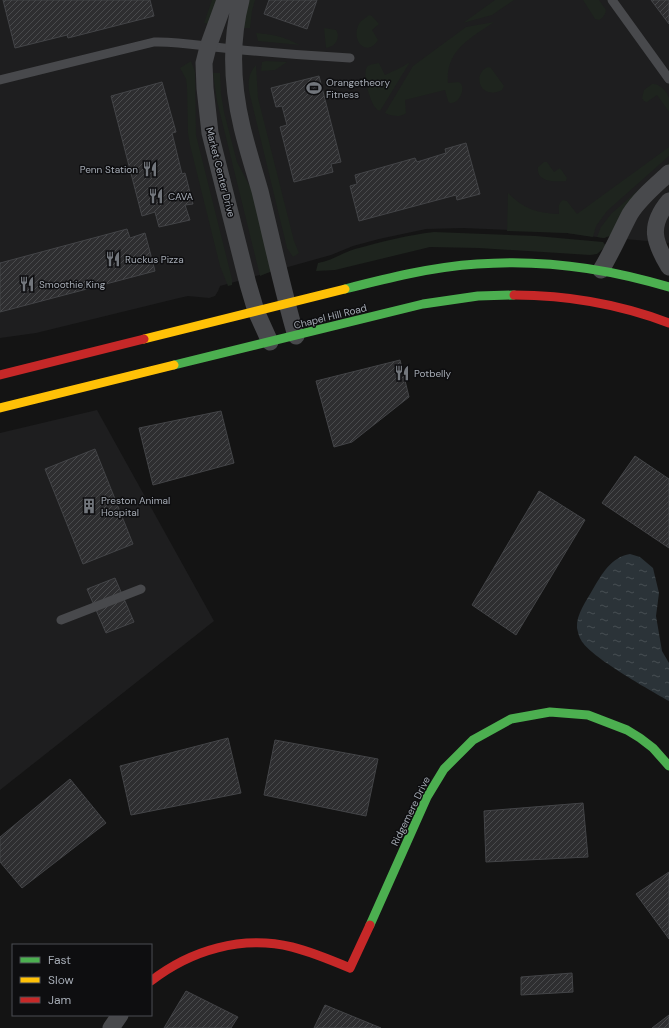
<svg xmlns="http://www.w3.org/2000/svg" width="669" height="1028" viewBox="0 0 669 1028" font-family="'DM Sans',sans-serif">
  <defs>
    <pattern id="water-ripples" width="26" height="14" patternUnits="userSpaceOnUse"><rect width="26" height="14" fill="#2b3338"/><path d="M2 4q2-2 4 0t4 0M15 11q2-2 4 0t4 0" fill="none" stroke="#474e52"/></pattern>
    <pattern id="building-hatch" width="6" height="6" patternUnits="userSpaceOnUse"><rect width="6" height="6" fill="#2e2e30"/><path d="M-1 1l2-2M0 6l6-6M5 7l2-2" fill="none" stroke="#494a4c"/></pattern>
  </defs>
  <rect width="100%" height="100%" fill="#141414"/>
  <path fill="#1e1e1f" d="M 0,0 L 669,0 L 669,243 L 625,239 L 612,235 L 604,238 L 567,233 L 531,231 L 463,228 L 426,229 L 379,239 L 353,246 L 331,255 L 220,286 L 218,291 L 215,296 L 209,298 L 188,296 L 179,298 L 36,333 L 0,338 Z
    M 97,410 L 214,621 L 0,790 L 0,433 Z"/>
  <path fill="#1e241e" d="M 212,0 L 219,0 L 211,24 L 204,23 Z
    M 247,0 L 255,0 L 252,11 L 250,28 L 243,28 Z
    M 495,0 L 514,0 L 492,15 L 463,23 Z
    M 583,0 L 599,0 L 606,10 C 605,15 603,18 599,20 L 595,19 Z
    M 369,15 L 372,16 L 379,24 L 372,30 L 378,40 C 367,58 350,41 359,24 C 361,20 366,18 369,15 Z
    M 494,22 C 471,38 445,50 448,83 C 451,83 455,82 458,82 C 467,84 461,104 450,103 L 448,101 L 445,90 L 405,100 L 406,113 C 400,118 392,116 385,113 L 413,66 L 466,27 Z
    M 324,28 L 336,30 C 341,38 335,47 326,48 Z
    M 256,33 C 275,35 282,36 300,45 L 258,41 Z
    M 191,61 L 195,72 L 196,135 L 232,279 L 232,285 L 228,286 L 220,266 L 190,145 L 188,133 L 187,87 L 186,79 L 180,68 Z
    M 267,61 L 287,62 L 275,70 L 261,71 L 262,62 Z
    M 410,62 L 380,111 C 378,110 376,109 375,107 C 370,102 362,73 367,67 C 369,64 375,64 379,63 L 385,75 L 402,67 Z
    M 256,65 L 258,98 L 294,241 L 299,253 L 293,257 L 287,248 L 249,91 C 248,80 249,73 256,65 Z
    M 488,67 L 491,68 L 504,86 L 502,90 C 479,101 472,73 488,67 Z
    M 213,73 L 220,73 L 221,94 L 224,112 L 237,162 L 255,196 L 272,271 L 260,276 L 217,101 Z
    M 652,84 C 659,83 667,91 669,98 C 669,102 669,108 669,112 L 657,95 L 647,102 L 644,101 L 642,98 L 644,90 Z
    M 669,147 L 669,156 L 607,211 L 596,226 L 593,237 L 567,233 L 507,231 L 508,193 C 524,209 537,213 559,214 C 559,208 557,204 563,200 L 567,201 L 577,214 Z
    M 544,162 L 547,162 L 554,172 L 560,168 L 567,178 L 566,181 C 554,182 536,182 538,167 Z
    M 669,163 L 669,166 L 612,235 L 604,238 L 597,237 L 601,227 L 611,214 Z
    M 434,232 L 536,236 L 603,242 L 606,246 L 597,254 L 590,255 L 479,248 L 430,247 L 335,270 L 316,271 L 318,263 C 331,261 342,253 355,249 C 381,242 408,235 434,232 Z"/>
  <path fill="url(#water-ripples)" d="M 630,554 L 640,557 L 653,568 L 659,593 L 656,616 L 662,651 L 669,663 L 669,701 C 650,690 590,657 581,640 C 579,637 578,632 577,628 C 576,614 587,600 593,589 C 602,574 611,557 630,554 Z"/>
  <path fill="url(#building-hatch)" stroke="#434447" d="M 3,0 L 150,0 L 154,16 L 68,38 L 67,35 L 15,48 Z
    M 269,0 L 317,0 L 307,29 L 264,14 Z
    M 651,0 L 669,0 L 669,24 Z
    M 319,76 L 341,162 L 331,164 L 333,172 L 294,182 L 280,127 L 287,125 L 282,106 L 276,107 L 271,88 Z
    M 162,82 L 176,132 L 172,133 L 182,174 L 185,173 L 193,204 L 185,205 L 190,220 L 159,227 L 155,212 L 142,216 L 111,96 Z
    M 466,143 L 480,194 L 457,200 L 456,195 L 359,221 L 350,186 L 357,184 L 355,175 L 415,158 L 417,162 L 446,153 L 445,149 Z
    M 127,229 L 130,238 L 145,233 L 155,271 L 0,312 L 0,263 Z
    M 400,360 L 409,397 L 352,442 L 334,447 L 316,381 Z
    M 221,411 L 234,463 L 153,485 L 139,428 Z
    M 95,449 L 133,544 L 83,564 L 45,469 Z
    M 635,456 L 669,479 L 669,548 L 602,503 Z
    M 539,491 L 585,520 L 516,635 L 472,605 Z
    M 115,578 L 134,622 L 106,633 L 87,589 Z
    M 228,738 L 241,793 L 131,815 L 120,766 Z
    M 275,740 L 378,759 L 366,816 L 264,795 Z
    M 70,779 L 106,823 L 22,888 L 0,862 L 0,837 Z
    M 583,803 L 588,857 L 486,862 L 484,811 Z
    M 669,872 L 669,939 L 636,894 Z
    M 572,973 L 573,992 L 521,995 L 521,977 Z
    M 186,991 L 238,1017 L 231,1028 L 164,1028 Z
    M 325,1005 L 381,1028 L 314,1028 Z
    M 669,1015 L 669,1028 L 652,1028 Z"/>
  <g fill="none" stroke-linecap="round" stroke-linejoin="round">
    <path stroke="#48494c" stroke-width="9" d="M 612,0 L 669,79
      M 0,80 L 154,42 C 180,41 207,47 233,49 C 272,53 311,56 350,58
      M 61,620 L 141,589"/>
    <path stroke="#48494c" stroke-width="17" d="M 225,0 L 208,47 L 204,63 L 205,88 L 210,133 L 248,284 L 256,311 L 270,342
      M 241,0 C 230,42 232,85 242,127 C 247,148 254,170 260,191 C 272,240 282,288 296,336
      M 669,201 C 648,226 654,242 669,267
      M 601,270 C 612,252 620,233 630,214 C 640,198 655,186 669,173
      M 111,1028 L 120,1015"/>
    <path stroke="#4caf50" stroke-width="9" d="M 345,289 C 388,278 432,267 477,264 C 542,259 606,268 669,287
      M 174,365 L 423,304 L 478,296 L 514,295
      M 370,925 L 427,797 L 444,769 L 473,740 L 511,719 L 550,712 L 588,715 L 627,730 L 640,738 L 653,748 L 669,766"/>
    <path stroke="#ffc107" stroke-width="9" d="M 144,339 L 345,289
      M 0,408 L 174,365"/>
    <path stroke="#c62828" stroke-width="9" d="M 514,295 C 567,295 619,304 669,323
      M 0,375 L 144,339
      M 151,981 C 191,950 242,935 292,947 C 312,952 331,960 350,968 L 370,925"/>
  </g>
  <defs>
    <g id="stadium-bare" transform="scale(1.2)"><path d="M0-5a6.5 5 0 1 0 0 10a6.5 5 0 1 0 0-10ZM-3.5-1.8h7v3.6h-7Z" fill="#72767c" stroke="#0e0e10" stroke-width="2.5" paint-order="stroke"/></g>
    <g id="restaurant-bare" transform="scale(1.2)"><path d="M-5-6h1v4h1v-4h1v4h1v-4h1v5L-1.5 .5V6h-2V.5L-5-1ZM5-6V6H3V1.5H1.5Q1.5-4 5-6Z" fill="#72767c" stroke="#0e0e10" stroke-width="2.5" paint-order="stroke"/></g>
    <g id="building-bare" transform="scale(1.2)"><path d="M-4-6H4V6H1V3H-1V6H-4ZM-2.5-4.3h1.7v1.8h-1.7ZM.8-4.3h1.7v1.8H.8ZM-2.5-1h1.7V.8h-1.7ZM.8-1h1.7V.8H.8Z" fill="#72767c" stroke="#0e0e10" stroke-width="2.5" paint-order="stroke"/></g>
  </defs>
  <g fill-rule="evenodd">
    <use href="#stadium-bare" x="314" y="88"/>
    <use href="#restaurant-bare" x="150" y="169"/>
    <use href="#restaurant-bare" x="156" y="196"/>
    <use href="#restaurant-bare" x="113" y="259"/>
    <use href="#restaurant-bare" x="27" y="284"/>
    <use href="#restaurant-bare" x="402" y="373"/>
    <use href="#building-bare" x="89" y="506"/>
  </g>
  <g text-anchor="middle" stroke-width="3" stroke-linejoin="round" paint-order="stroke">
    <g font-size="10" fill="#a5abb4" stroke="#0e0e10" text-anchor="start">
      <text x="326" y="86">Orangetheory<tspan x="326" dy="12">Fitness</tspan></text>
      <text x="138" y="173" text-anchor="end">Penn Station</text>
      <text x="168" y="200">CAVA</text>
      <text x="125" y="263">Ruckus Pizza</text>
      <text x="39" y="288">Smoothie King</text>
      <text x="414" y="377">Potbelly</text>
      <text x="101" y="504">Preston Animal<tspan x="101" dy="12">Hospital</tspan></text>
    </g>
    <g font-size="10" fill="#a5abb4" stroke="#0e0e10">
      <text transform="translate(221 172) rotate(76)" y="4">Market Center Drive</text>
      <text transform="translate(330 316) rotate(-14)" y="4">Chapel Hill Road</text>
      <text transform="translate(410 811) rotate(-64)" y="4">Ridgemere Drive</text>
    </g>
  </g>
  <rect x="12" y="944" width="140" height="72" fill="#0e0e10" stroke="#4a4d52"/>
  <rect x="20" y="957" width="20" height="6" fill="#4caf50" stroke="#4a4d52"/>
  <text x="48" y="964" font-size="12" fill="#a5abb4">Fast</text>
  <rect x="20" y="977" width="20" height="6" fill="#ffc107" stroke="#4a4d52"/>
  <text x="48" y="984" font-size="12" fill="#a5abb4">Slow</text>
  <rect x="20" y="997" width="20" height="6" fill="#c62828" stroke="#4a4d52"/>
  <text x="48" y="1004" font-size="12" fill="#a5abb4">Jam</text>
</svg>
